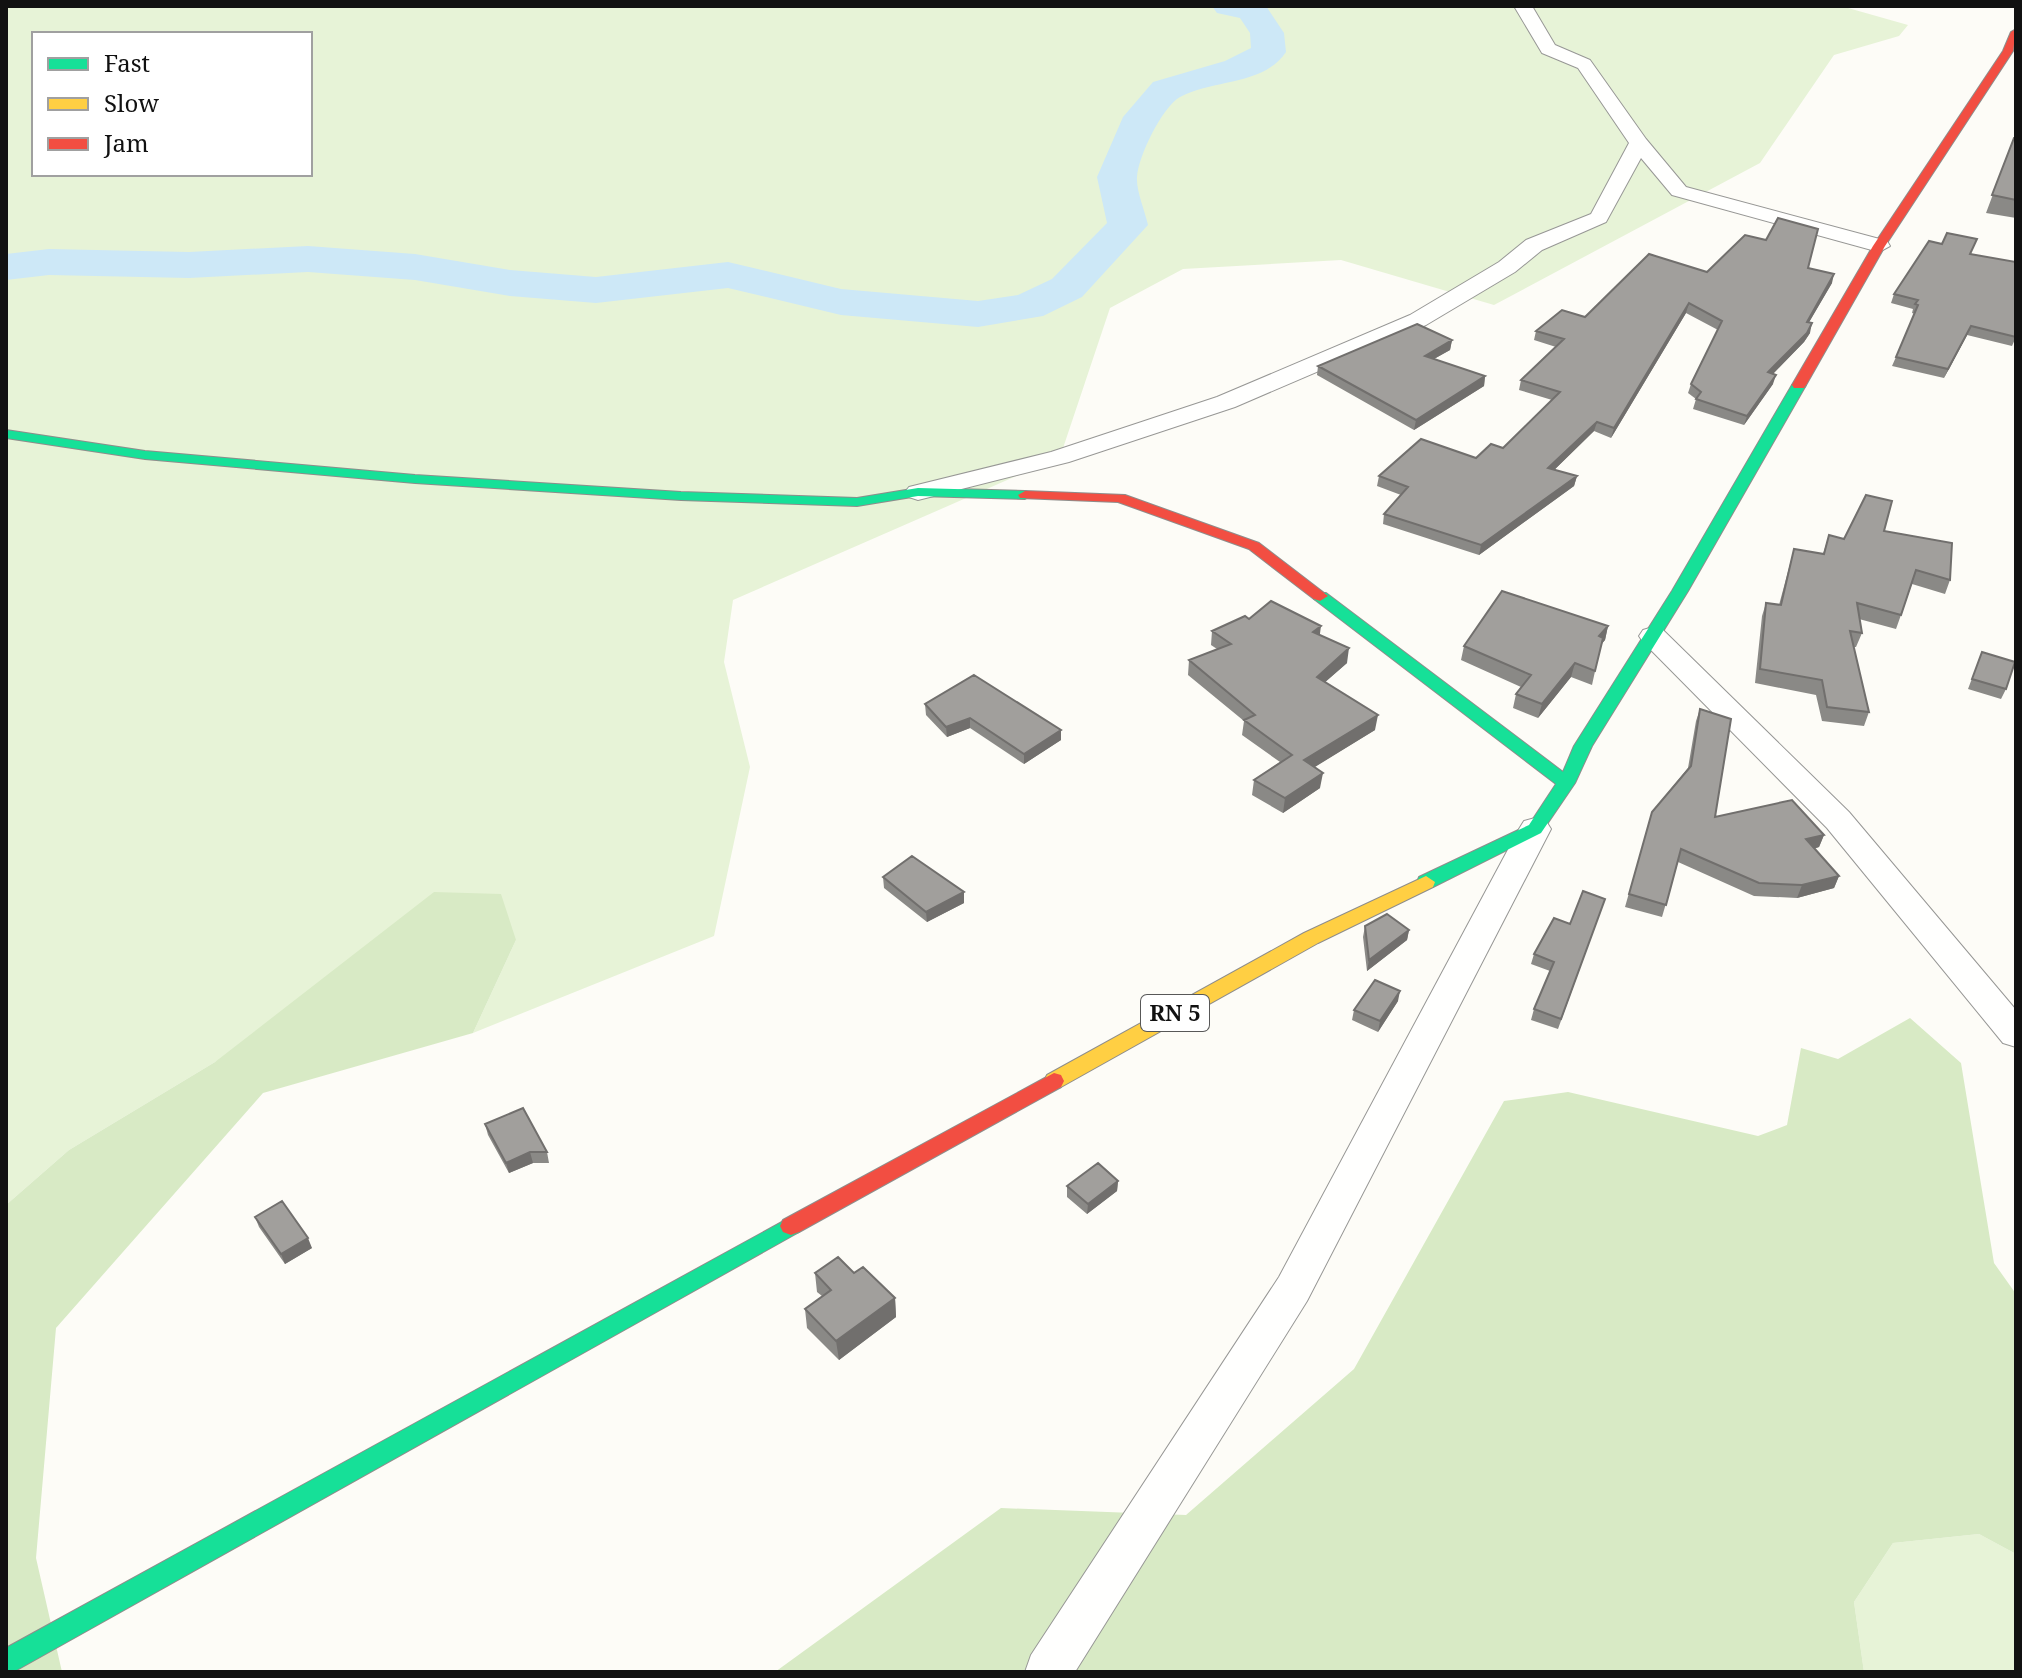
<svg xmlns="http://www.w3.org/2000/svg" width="2022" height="1678" viewBox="0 0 2022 1678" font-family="'Noto Serif',serif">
  <rect width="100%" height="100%" fill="#fdfcf7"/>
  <path fill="#e7f3d7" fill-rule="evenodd" d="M 6,6 L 1841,6 L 1908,25 L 1899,36 L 1834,55 L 1760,163 L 1494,305 L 1341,260 L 1183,269 L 1110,308 L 1060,457 L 733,600 L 724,662 L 750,767 L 714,936 L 473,1033 L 516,940 L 215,1062 L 69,1150 L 6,1205 ZM 34,34 L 310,34 L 310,174 L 34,174 Z
    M 1979,1534 L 2016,1554 L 2016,1672 L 1864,1672 L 1854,1602 L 1893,1543 Z"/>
  <path fill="#d8eac5" d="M 434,892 L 501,894 L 516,940 L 473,1033 L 263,1093 L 56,1328 L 36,1558 L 62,1672 L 6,1672 L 6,1205 L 69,1150 L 215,1062 Z
    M 1910,1018 L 1961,1063 L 1994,1263 L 2016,1294 L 2016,1554 L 1979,1534 L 1893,1543 L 1854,1602 L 1864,1672 L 775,1672 L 1001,1508 L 1186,1515 L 1354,1369 L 1504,1101 L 1568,1092 L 1758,1136 L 1787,1125 L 1801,1048 L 1838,1059 Z"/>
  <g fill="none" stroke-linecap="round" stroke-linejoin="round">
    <path fill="#cde8f7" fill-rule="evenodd" d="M 1212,6 L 1266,6 L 1284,33 L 1286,52 C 1263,86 1213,79 1180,97 C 1162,107 1138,157 1137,177 C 1136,191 1145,211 1148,225 L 1082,297 L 1043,316 L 978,327 L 841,315 L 728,288 L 596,303 L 510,296 L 415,280 L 308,272 L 189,278 L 49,275 L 6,280 L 6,254 L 49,249 L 189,252 L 308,246 L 415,254 L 510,270 L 596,277 L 728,262 L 841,289 L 978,301 L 1018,295 L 1052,279 L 1107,223 L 1097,177 L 1123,117 L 1153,82 L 1225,61 L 1251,48 L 1250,33 L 1240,18 L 1217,13 Z"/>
    <g stroke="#979795" stroke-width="2">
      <path id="street" d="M 1514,6 L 1532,6 L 1555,45 L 1590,60 L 1646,139 L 1686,187 L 1887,241 L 1890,246 L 1879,252 L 1672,195 L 1641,158 L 1606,222 L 1542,250 L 1515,272 L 1426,325 L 1235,407 L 1069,462 L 918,500 L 909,497 L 905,492 L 909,487 L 1051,452 L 1217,397 L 1410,315 L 1499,262 L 1526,240 L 1591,214 L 1629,143 L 1578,68 L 1542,53 Z
        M 1653,627 L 1663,630 L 1849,812 L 2016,1010 L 2016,1047 L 2003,1043 L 1827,828 L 1643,642 L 1639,636 L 1643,630 Z
        M 1535,818 L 1546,821 L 1551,829 L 1307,1301 L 1075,1672 L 1025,1672 L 1031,1655 L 1279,1277 L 1519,829 L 1524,821 Z"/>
    </g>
    <g stroke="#8e8d8b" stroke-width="2">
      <path id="fast" d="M 1799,381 L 1806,385 L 1688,591 L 1592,746 L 1575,783 L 1541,833 L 1433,887 L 1419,887 L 1417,882 L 1419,877 L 1529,825 L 1556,784 L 1314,599 L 1312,596 L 1314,593 L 1326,593 L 1563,772 L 1574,746 L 1672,591 L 1792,385 Z
        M 6,430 L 145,451 L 415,475 L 681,492 L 857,498 L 918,488 L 1025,491 L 1032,495 L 1025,499 L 918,496 L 857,506 L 681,500 L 415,483 L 145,459 L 6,438 Z
        M 791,1217 L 799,1220 L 802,1226 L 799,1232 L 15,1671 L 6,1672 L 6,1648 Z"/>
    </g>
    <g stroke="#8e8d8b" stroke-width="2">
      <path id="slow" d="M 1426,876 L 1435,882 L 1433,887 L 1318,943 L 1061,1087 L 1054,1089 L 1047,1087 L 1044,1081 L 1047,1075 L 1304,933 Z"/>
    </g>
    <g stroke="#8e8d8b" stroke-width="2">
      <path id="jam" d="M 2016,29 L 2013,51 L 1885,246 L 1806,385 L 1804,388 L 1794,388 L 1792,385 L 1873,246 L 2003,51 L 2011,32 Z
        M 1025,491 L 1125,495 L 1259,543 L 1328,596 L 1320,601 L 1314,599 L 1249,549 L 1118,502 L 1020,498 L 1018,495 Z
        M 1054,1073 L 1061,1075 L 1064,1081 L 1061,1087 L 799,1232 L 791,1235 L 783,1232 L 780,1226 L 783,1220 Z"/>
    </g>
    <use href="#street" fill="#fffffe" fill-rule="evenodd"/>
    <use href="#fast" fill="#16e098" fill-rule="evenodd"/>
    <use href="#slow" fill="#ffcf43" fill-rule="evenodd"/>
    <use href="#jam" fill="#f24e42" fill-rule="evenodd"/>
  </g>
  <path fill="#8a8986" d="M 2014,138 L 2016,138 L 2016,218 L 1986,213 Z
    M 1971,255 L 2016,337 L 2012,346 L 1967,335 L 1944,378 L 1892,366 L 1915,314 L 1912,313 L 1913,309 L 1891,303 L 1894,294 Z
    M 1808,268 L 1832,283 L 1809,322 L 1810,333 L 1804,342 L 1773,374 L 1773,384 L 1744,425 L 1693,409 L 1696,399 L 1688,393 L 1691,384 L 1718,330 L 1686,313 L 1611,438 L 1594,431 L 1554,470 L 1577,476 L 1574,486 L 1479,555 L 1383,524 L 1384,514 L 1401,495 L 1377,486 L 1379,476 L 1476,458 L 1503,448 L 1552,400 L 1519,390 L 1521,380 L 1556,347 L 1534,340 L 1536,331 L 1585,317 L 1707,272 Z
    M 1452,340 L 1450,350 L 1434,359 L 1485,376 L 1484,386 L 1414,430 L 1317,375 L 1318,366 Z
    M 1884,531 L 1950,580 L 1945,594 L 1912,584 L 1896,629 L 1859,619 L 1862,633 L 1856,647 L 1853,647 L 1869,712 L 1864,726 L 1822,721 L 1816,695 L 1755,683 L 1762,616 L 1766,603 L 1779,605 L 1794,549 L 1823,554 L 1829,535 L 1844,539 Z
    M 1249,619 L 1320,635 L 1347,663 L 1325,682 L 1375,730 L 1314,767 L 1320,788 L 1283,813 L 1252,795 L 1254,780 L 1280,762 L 1242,735 L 1244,721 L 1188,675 L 1189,660 L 1217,649 L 1211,645 L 1212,631 Z
    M 1608,626 L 1605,640 L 1601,644 L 1592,685 L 1571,677 L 1538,718 L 1513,708 L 1516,694 L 1521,687 L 1461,660 L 1464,646 Z
    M 1982,652 L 2006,689 L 2001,699 L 1968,689 Z
    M 925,704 L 1061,740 L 1024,764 L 970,728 L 947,737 L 926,715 Z
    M 1700,709 L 1715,817 L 1824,835 L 1819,847 L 1814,849 L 1839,876 L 1834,888 L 1797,898 L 1754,896 L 1678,862 L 1662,917 L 1625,907 L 1652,812 L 1688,768 L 1696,721 Z
    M 883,877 L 964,892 L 964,903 L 927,922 L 884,888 Z
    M 1605,899 L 1558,1029 L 1531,1020 L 1534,1009 L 1550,971 L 1531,964 L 1534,954 L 1570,924 Z
    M 1365,926 L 1409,930 L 1407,940 L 1367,971 L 1363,937 Z
    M 1398,1001 L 1378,1032 L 1352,1020 L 1354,1010 Z
    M 485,1124 L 547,1152 L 549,1163 L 533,1163 L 509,1173 L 488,1135 Z
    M 1118,1181 L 1117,1191 L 1087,1214 L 1067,1197 L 1067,1186 Z
    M 255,1217 L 312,1248 L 285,1264 L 259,1227 Z
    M 815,1273 L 854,1273 L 895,1298 L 896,1317 L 839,1360 L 807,1328 L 805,1309 L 822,1296 L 817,1292 Z"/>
  <path fill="#716f6d" d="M 1834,274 L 1832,283 L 1804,331 L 1807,322 Z
    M 1689,303 L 1686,313 L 1611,438 L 1614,428 Z
    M 1812,323 L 1810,333 L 1804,342 L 1765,382 L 1768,372 Z
    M 1971,326 L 1967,335 L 1944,378 L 1948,369 Z
    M 1452,340 L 1450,350 L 1423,365 L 1425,356 Z
    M 1776,375 L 1773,384 L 1744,425 L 1747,416 Z
    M 1485,376 L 1484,386 L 1414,430 L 1416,420 Z
    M 1597,422 L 1594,431 L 1546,478 L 1548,468 Z
    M 1577,476 L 1574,486 L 1479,555 L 1481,545 Z
    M 1321,626 L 1319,641 L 1313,632 Z
    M 1608,626 L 1605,640 L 1596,651 L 1599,636 Z
    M 1349,648 L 1347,663 L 1315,691 L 1317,677 Z
    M 1575,663 L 1571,677 L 1538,718 L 1542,704 Z
    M 1378,715 L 1375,730 L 1302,775 L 1304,760 Z
    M 970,718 L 970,728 L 947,737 L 946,727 Z
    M 1061,730 L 1061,740 L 1024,764 L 1024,754 Z
    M 1323,773 L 1320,788 L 1283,813 L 1285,798 Z
    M 1824,835 L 1819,847 L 1801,852 L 1806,839 Z
    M 1839,876 L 1834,888 L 1797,898 L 1802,885 Z
    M 964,892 L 964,903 L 927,922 L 926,912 Z
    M 1409,930 L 1407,940 L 1367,971 L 1369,960 Z
    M 1400,991 L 1398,1001 L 1378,1032 L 1380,1021 Z
    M 530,1152 L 533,1163 L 509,1173 L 506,1163 Z
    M 1118,1181 L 1117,1191 L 1087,1214 L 1088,1204 Z
    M 308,1238 L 312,1248 L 285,1264 L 281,1254 Z
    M 895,1298 L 896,1317 L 839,1360 L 836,1341 Z"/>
  <path fill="#a19f9c" stroke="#716f6d" stroke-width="2" d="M 2014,138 L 2016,138 L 2016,200 L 1992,195 Z
    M 1778,218 L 1818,229 L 1808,268 L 1834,274 L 1807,322 L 1812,323 L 1807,333 L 1768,372 L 1776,375 L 1747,416 L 1696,399 L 1701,392 L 1691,384 L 1722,321 L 1689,303 L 1614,428 L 1597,422 L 1548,468 L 1577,476 L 1481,545 L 1384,514 L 1408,487 L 1379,476 L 1421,439 L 1476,458 L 1491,444 L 1503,448 L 1560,392 L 1521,380 L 1564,339 L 1536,331 L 1562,310 L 1585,317 L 1649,254 L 1707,272 L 1745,235 L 1766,240 Z
    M 1947,233 L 1977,239 L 1970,254 L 2016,262 L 2016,337 L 1971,326 L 1948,369 L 1896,357 L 1918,305 L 1915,304 L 1918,300 L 1894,294 L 1929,241 L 1942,244 Z
    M 1417,324 L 1452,340 L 1425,356 L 1485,376 L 1416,420 L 1318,366 Z
    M 1866,495 L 1892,501 L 1884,531 L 1952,543 L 1950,580 L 1916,570 L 1901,615 L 1857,603 L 1862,633 L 1850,631 L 1869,712 L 1827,707 L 1822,680 L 1760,669 L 1766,603 L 1781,605 L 1794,549 L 1824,554 L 1829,535 L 1844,539 Z
    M 1502,591 L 1608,626 L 1599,636 L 1603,638 L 1595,671 L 1575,663 L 1542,704 L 1516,694 L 1531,675 L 1464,646 Z
    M 1271,601 L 1321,626 L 1313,632 L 1349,648 L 1317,677 L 1378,715 L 1304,760 L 1323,773 L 1285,798 L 1254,780 L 1292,755 L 1244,720 L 1255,715 L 1189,660 L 1231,644 L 1212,631 L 1245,616 L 1249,619 Z
    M 1982,652 L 2015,662 L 2006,689 L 1972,679 Z
    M 974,675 L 1061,730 L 1024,754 L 970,718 L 946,727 L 925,704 Z
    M 1700,709 L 1731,719 L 1715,817 L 1792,800 L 1824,835 L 1806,839 L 1839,876 L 1802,885 L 1759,883 L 1681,849 L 1666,905 L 1629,894 L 1652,812 L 1691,766 Z
    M 912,856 L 964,892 L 926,912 L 883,877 Z
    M 1583,891 L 1605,899 L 1561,1019 L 1534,1009 L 1554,962 L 1534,954 L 1554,918 L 1570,924 Z
    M 1387,914 L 1409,930 L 1369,960 L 1365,926 Z
    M 1375,980 L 1400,991 L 1380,1021 L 1354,1010 Z
    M 523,1108 L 547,1152 L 530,1152 L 506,1163 L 485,1124 Z
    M 1098,1163 L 1118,1181 L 1088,1204 L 1067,1186 Z
    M 282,1201 L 308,1238 L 281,1254 L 255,1217 Z
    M 838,1257 L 854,1273 L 863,1267 L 895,1298 L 836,1341 L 805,1309 L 831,1290 L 815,1273 Z"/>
  <g text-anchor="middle" stroke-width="8" stroke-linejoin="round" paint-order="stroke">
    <rect fill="#fff" stroke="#585858" stroke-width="2" x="1141" y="995" width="68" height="36" rx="6"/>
    <g font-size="22" font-weight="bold" fill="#111">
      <text x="1175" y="1021">RN 5</text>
    </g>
  </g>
  <rect width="2022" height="1678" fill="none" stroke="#111111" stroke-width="16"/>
  <rect x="32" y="32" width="280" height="144" fill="#ffffff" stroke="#a0a0a0" stroke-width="2"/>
  <rect x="48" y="58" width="40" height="12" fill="#16e098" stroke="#a0a0a0" stroke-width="2"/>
  <text x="104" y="72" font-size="24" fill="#111111">Fast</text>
  <rect x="48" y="98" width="40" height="12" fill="#ffcf43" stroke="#a0a0a0" stroke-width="2"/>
  <text x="104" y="112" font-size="24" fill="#111111">Slow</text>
  <rect x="48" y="138" width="40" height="12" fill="#f24e42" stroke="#a0a0a0" stroke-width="2"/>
  <text x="104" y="152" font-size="24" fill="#111111">Jam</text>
</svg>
